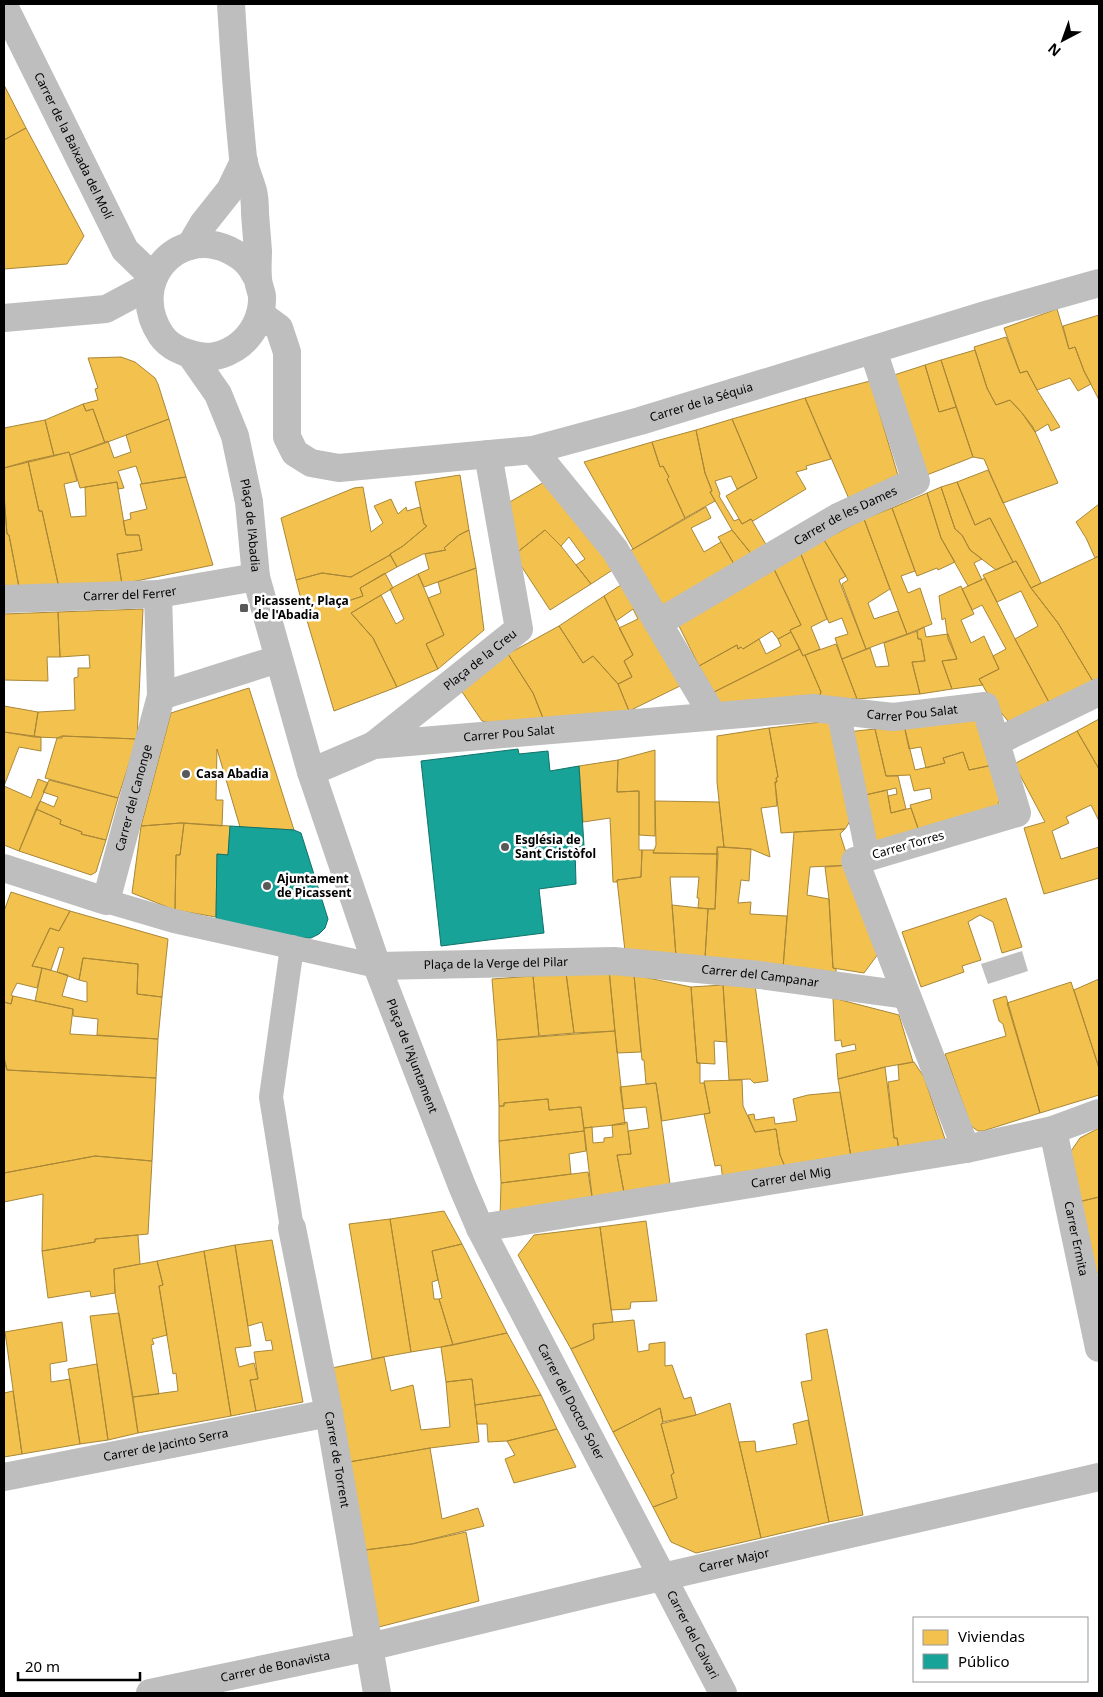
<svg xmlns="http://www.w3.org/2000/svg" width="1103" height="1697" viewBox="0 0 1103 1697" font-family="'Noto Sans',sans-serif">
  <rect width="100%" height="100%" fill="#fff"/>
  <path fill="#bfbfbf" d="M 1022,951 L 1028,971 L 988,984 L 981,964 Z"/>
  <path fill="#f2c14e" stroke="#a98737" d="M 4,85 L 26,128 L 4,140 Z
    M 26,128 L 84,236 L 67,264 L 4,269 L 4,140 Z
    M 1057,309 L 1069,349 L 1075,347 L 1084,371 L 1091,384 L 1078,391 L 1070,378 L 1037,390 L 1027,371 L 1020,373 L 1004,328 Z
    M 1099,315 L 1099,400 L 1084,371 L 1075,347 L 1069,349 L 1063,326 Z
    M 1006,337 L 1020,373 L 1027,371 L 1037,390 L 1060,427 L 1051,431 L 1048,424 L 1035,432 L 1022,413 L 1010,400 L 996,405 L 987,388 L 974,347 Z
    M 975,350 L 987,388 L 996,405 L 1010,400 L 1022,413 L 1033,427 L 1058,483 L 1003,503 L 984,459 L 973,457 L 941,360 Z
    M 121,357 L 135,362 L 155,378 L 158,384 L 169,419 L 105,443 L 93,409 L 86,411 L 83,404 L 98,400 L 95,389 L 98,388 L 88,358 Z
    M 941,360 L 956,407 L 939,412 L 925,365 Z
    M 925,365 L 939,412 L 956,407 L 973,457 L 919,478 L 888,377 Z
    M 870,381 L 899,479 L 849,499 L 805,398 Z
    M 805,398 L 831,459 L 806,466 L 807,469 L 796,472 L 806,489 L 753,521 L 751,519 L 742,524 L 726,496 L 757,478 L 732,419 Z
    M 83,404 L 86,411 L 93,409 L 105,443 L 70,455 L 69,452 L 54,456 L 45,420 Z
    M 169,419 L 186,477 L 142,484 L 136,466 L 118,471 L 124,488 L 118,489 L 117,482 L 80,488 L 70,455 L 108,441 L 114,458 L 131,452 L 126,435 Z
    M 732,419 L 757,478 L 737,489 L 731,476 L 715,481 L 720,494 L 719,496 L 734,521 L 739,519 L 742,524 L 751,519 L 768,548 L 754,557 L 732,530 L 710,492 L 712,491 L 705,473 L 696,430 Z
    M 45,420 L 54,456 L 4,468 L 4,428 Z
    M 696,430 L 705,473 L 712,491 L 710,492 L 715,501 L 685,518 L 667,479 L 669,477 L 663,466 L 660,467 L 652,442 Z
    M 652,442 L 660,467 L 663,466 L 669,477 L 667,479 L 685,518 L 633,549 L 584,462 Z
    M 69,452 L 77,481 L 64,484 L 71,517 L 86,516 L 85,487 L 117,482 L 126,535 L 139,535 L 142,550 L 117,554 L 122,584 L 59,588 L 42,511 L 39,511 L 28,461 Z
    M 28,461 L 39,511 L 42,511 L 59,588 L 19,587 L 9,535 L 7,534 L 4,494 L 4,468 Z
    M 988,470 L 1041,583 L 1031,588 L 1016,561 L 1013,562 L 990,518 L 975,525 L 957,482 Z
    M 460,475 L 469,530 L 459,535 L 444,548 L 446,550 L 423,554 L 397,567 L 390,554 L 403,546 L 427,526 L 424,524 L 415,482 Z
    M 186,477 L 213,565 L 122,584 L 117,554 L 142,550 L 139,535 L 126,535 L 123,521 L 131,519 L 130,513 L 147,509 L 140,484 Z
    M 546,481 L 614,569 L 591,584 L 576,565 L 585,559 L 569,537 L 561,546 L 545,530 L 514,555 L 508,503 Z
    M 957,482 L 975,525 L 990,518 L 1013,562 L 996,570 L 970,550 L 962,535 L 955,529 L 941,487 Z
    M 363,487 L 371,532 L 383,523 L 374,506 L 391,499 L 398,514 L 406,507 L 407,511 L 420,507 L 424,524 L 427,526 L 403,546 L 390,554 L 390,555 L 351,577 L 322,573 L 296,580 L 281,518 L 354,488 Z
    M 941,487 L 955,529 L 962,535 L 970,550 L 982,559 L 974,563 L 982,580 L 968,586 L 941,538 L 927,493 Z
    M 927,493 L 941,538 L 955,562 L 938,570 L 937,568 L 917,576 L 892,508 Z
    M 4,497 L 7,534 L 9,535 L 19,587 L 4,586 Z
    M 1099,504 L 1099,556 L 1095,558 L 1086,538 L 1076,522 Z
    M 706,507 L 711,518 L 691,528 L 704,552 L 721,542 L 737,569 L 664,611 L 628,552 Z
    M 892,508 L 915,571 L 901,576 L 908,593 L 920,588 L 932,624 L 907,634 L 864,519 Z
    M 864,519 L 890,589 L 868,603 L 874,619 L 898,611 L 907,634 L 866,649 L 842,584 L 848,580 L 824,540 Z
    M 469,530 L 476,568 L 424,587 L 418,574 L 429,569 L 425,554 L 446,550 L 444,548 L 459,535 Z
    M 545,530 L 561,546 L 591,584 L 550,610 L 514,555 Z
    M 732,530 L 754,557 L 737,569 L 718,537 Z
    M 824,540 L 846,576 L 839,580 L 866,649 L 842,659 L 835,638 L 848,634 L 842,618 L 829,623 L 800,552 Z
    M 800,552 L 827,619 L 811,627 L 820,649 L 803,656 L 790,630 L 801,625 L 773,567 Z
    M 390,555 L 397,567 L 360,588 L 363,596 L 333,606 L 332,600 L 303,607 L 296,580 L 322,573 L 351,577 Z
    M 1099,556 L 1099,680 L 1094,683 L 1058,623 L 1031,588 Z
    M 1016,561 L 1031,588 L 1058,623 L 1094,683 L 1051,706 L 1015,639 L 1038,626 L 1021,591 L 997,602 L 983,575 Z
    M 773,567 L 801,625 L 790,630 L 791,632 L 778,639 L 772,631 L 743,649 L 741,647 L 738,649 L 737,645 L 699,666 L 677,622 Z
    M 476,568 L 484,630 L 438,669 L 426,644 L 444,635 L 428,598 L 441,593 L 438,582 Z
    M 385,573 L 393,588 L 351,613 L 373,638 L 397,687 L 334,711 L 303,607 L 332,600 L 333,606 L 363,596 L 360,588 Z
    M 418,574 L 444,635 L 426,644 L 438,669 L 397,687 L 373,638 L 351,613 L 381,595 L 396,624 L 404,619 L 390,589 Z
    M 985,578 L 1017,643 L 1051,706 L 1013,727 L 993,703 L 979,679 L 999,669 L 993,656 L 1006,649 L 982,605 L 972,610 L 962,589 Z
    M 627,581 L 682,685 L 629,711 L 618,684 L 632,677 L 624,661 L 633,655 L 619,628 L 638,619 L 633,609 L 616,621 L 604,596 Z
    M 961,586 L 974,614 L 961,620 L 971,643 L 984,636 L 999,669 L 979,679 L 983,685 L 952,689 L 942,661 L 957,659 L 948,639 L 945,618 L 942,620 L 939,596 Z
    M 604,596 L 633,655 L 624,661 L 632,677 L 618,684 L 593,656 L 583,663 L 559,626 Z
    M 143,609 L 137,739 L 62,736 L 62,738 L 34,737 L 38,712 L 75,710 L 74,678 L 78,677 L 78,668 L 90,668 L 89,655 L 60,657 L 58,612 Z
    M 58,612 L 60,657 L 47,657 L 48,681 L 4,680 L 4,614 Z
    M 559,626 L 583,663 L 593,656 L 618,684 L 629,711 L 545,723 L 533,693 L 508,654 Z
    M 924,627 L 926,637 L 948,634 L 957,659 L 942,661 L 952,689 L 920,694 L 912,662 L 925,661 L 921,639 L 918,639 L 917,631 Z
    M 917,631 L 918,639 L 921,639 L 925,661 L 912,662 L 920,694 L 857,699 L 842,659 L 870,648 L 876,667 L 889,666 L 884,643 Z
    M 791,632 L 800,649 L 714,692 L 699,666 L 737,645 L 738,649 L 741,647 L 743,649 L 759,639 L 766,654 L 781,646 L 778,639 Z
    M 836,644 L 857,699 L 819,697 L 821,692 L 805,655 Z
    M 800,649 L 803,656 L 805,655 L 821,692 L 819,697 L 726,714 L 714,692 Z
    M 508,654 L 533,693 L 545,723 L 516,729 L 482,721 L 456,683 Z
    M 249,688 L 294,830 L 240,827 L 217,749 L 216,800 L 223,800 L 222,826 L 181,823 L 141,826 L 171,713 Z
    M 4,706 L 38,712 L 34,737 L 4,732 Z
    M 979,712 L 993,765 L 969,770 L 963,752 L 943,758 L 945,763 L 926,768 L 921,747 L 909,749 L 904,725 Z
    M 1099,719 L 1099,769 L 1077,731 Z
    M 830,721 L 852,818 L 845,829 L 781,833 L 775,782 L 777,782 L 776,778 L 778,777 L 769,728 Z
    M 904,725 L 915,770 L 945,763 L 943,758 L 963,752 L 969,770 L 993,765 L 1000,800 L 995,810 L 920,834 L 910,805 L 932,799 L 930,788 L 914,791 L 910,775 L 886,776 L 875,729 Z
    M 769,728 L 778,777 L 776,778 L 777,782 L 775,782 L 777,806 L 761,808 L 770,857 L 751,849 L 724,847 L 717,782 L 717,736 Z
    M 875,729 L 886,776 L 898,776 L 906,809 L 891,813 L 888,796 L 897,794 L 896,788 L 861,796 L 847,732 Z
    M 1077,731 L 1099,769 L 1099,821 L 1091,805 L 1066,817 L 1069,823 L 1052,831 L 1061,859 L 1099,847 L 1099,878 L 1044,894 L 1024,828 L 1045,822 L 1014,764 Z
    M 4,732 L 41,737 L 41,751 L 19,747 L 4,786 L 31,798 L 38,779 L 48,783 L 19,851 L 4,845 Z
    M 62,736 L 137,739 L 118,798 L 45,778 L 57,738 Z
    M 655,750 L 655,836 L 639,835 L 639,791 L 617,792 L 618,760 Z
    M 618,760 L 617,792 L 639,791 L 639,850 L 642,850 L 641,877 L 617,880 L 617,882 L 613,882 L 610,818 L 583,822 L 579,766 Z
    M 49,780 L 118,798 L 106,840 L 81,834 L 82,832 L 60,824 L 61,820 L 36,809 L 40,801 L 54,807 L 58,797 L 43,792 Z
    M 887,790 L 891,813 L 911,808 L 920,834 L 874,850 L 861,796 Z
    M 655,801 L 719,802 L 724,847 L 717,847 L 718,854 L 653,853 L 656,845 Z
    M 36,809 L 61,820 L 60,824 L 82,832 L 81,834 L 106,840 L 96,872 L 91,875 L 19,851 Z
    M 181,823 L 184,823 L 180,855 L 176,855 L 175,910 L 132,893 L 141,826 Z
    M 184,823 L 230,826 L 228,855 L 217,854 L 216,917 L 175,910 L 176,855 L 180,855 Z
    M 845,829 L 840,834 L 850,865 L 810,867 L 807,895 L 829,899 L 833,968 L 836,969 L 836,977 L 783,968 L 794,832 Z
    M 717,847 L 751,849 L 749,881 L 741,880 L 738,903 L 751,902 L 750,914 L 787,916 L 783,968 L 705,958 L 708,909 L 715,909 Z
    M 642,850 L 654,850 L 653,853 L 718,854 L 715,909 L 698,908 L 699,898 L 697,898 L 699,877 L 670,877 L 676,956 L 625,951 L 617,880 L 641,877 Z
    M 850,865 L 878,954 L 864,973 L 833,968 L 829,899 L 825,867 Z
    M 11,892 L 70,911 L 59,931 L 50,928 L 32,966 L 42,968 L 37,988 L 17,983 L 11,995 L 13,996 L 11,1004 L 4,1002 L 4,911 Z
    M 1006,898 L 1022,947 L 1002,953 L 993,922 L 980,915 L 968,922 L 981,960 L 962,966 L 964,972 L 921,987 L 902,932 Z
    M 672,905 L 708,909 L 705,958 L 676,956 Z
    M 70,911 L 168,939 L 162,997 L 137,994 L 138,964 L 83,958 L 79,980 L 57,972 L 64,948 L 59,947 L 51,970 L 32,966 L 50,928 L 59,931 Z
    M 83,958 L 138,964 L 137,994 L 162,997 L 158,1039 L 97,1035 L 98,1019 L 73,1016 L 73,1009 L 35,1001 L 42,968 L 68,975 L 62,996 L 87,1002 L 87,982 L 79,980 Z
    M 609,970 L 615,1031 L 574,1033 L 566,973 Z
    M 609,970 L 634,975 L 641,1052 L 617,1053 Z
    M 566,973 L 574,1033 L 539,1036 L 533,976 Z
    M 634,975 L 691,987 L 697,1063 L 700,1063 L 700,1083 L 704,1083 L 710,1113 L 662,1121 L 656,1083 L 646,1084 L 644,1060 L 642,1060 Z
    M 533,976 L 539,1036 L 497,1040 L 492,979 Z
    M 1099,979 L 1099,1068 L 1074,990 Z
    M 1071,982 L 1099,1068 L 1099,1095 L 1040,1113 L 1007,1003 Z
    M 723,985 L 727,1042 L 714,1041 L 715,1064 L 697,1063 L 691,987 Z
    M 723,985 L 755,985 L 768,1081 L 754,1083 L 750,1079 L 729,1080 Z
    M 13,996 L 73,1009 L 70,1034 L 158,1039 L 156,1078 L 7,1070 L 4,1058 L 4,1002 L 11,1004 Z
    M 1006,996 L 1040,1113 L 983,1131 L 978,1131 L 971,1126 L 945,1054 L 1006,1036 L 1003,1024 L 999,1021 L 993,1000 Z
    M 833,998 L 899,1015 L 913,1062 L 885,1067 L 838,1079 L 836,1054 L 856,1050 L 855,1044 L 842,1047 L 841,1040 L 835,1041 Z
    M 615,1031 L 625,1124 L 584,1128 L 581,1107 L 549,1110 L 548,1099 L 504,1103 L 504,1106 L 499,1106 L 497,1040 Z
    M 4,1058 L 7,1070 L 156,1078 L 152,1161 L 95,1156 L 4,1173 Z
    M 914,1062 L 924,1077 L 945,1139 L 900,1156 L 897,1138 L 894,1138 L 888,1082 L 899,1080 L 898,1065 Z
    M 885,1067 L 894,1138 L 897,1138 L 900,1156 L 852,1163 L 838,1079 Z
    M 742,1080 L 743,1106 L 755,1132 L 776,1129 L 780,1155 L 788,1174 L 723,1181 L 721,1165 L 715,1166 L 704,1114 L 710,1113 L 704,1081 Z
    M 656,1083 L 671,1191 L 625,1198 L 617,1155 L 631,1154 L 628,1131 L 649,1128 L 646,1107 L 623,1109 L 620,1087 Z
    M 840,1092 L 852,1163 L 788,1174 L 780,1155 L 776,1129 L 755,1132 L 748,1115 L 754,1114 L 755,1120 L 774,1117 L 775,1124 L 797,1121 L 793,1099 L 808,1095 Z
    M 548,1099 L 549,1110 L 581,1107 L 584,1131 L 499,1141 L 499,1106 L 504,1106 L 504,1103 Z
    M 627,1122 L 631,1154 L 617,1155 L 625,1198 L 593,1204 L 584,1128 L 592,1127 L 593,1143 L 604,1142 L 604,1138 L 613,1137 L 612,1125 Z
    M 1099,1128 L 1099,1197 L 1078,1202 L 1069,1154 L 1080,1138 Z
    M 584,1131 L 586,1151 L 569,1154 L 571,1174 L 501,1183 L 499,1141 Z
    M 95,1156 L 152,1161 L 148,1234 L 95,1239 L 95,1242 L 42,1251 L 43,1194 L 4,1202 L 4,1173 Z
    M 588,1172 L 593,1204 L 500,1218 L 501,1183 Z
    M 1099,1197 L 1099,1273 L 1094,1274 L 1078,1202 Z
    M 444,1211 L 462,1244 L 432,1251 L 438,1280 L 432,1282 L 434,1299 L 439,1299 L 453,1345 L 411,1352 L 390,1219 Z
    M 390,1219 L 411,1352 L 372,1359 L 349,1224 Z
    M 646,1221 L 657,1301 L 631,1302 L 630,1309 L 611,1310 L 600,1227 Z
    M 600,1227 L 613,1322 L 593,1324 L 594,1339 L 571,1349 L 518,1255 L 534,1235 Z
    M 138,1235 L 140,1264 L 114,1269 L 115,1293 L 91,1297 L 90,1291 L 48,1298 L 42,1251 L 95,1242 L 95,1239 Z
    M 272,1240 L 303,1402 L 256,1411 L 250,1380 L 258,1379 L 254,1352 L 273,1350 L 271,1340 L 266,1341 L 262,1322 L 248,1326 L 235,1245 Z
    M 462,1244 L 507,1333 L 453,1345 L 439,1299 L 442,1298 L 432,1251 Z
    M 235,1245 L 251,1346 L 235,1348 L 239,1367 L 254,1363 L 258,1379 L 250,1380 L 256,1411 L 231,1416 L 204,1251 Z
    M 204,1251 L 231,1416 L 138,1433 L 133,1397 L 178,1391 L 176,1373 L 173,1374 L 159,1286 L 163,1285 L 157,1261 Z
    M 157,1261 L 163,1285 L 159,1286 L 167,1335 L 152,1339 L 154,1344 L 151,1345 L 159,1394 L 133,1397 L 115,1293 L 114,1269 Z
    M 119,1313 L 138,1433 L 108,1440 L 90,1316 Z
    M 634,1320 L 638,1352 L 649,1350 L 649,1344 L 665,1342 L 665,1366 L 672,1365 L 684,1399 L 691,1397 L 696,1415 L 663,1422 L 660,1408 L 613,1432 L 571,1349 L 594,1339 L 593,1324 Z
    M 62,1322 L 67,1361 L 50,1364 L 51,1382 L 70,1379 L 80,1444 L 22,1454 L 5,1332 Z
    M 827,1329 L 863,1515 L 829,1522 L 801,1382 L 812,1380 L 806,1334 Z
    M 507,1333 L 541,1395 L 475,1405 L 472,1379 L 446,1382 L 441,1347 Z
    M 384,1357 L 391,1391 L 413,1385 L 421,1430 L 450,1427 L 446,1382 L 472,1379 L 479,1442 L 430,1448 L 349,1462 L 332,1368 Z
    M 97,1364 L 108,1440 L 80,1444 L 68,1369 Z
    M 13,1391 L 22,1454 L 4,1457 L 4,1393 Z
    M 541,1395 L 557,1429 L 507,1441 L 488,1442 L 487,1424 L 477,1424 L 475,1405 Z
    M 730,1403 L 761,1538 L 696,1553 L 671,1542 L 653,1507 L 677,1498 L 671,1475 L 674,1473 L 661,1424 L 696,1415 Z
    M 660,1408 L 663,1422 L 661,1424 L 674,1473 L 671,1475 L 677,1498 L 653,1507 L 613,1432 Z
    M 808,1420 L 829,1522 L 761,1538 L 739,1442 L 755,1441 L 756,1452 L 797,1444 L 793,1424 Z
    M 557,1429 L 576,1467 L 514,1483 L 505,1459 L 515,1455 L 507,1441 Z
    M 430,1448 L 442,1519 L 478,1508 L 484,1526 L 412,1544 L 365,1550 L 349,1462 Z
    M 466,1532 L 479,1601 L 379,1627 L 365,1550 L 412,1544 Z"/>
  <path fill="#17a398" stroke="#10726a" d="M 518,749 L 519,754 L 548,751 L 550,771 L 579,766 L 584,846 L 575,848 L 576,884 L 539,889 L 544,933 L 441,946 L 421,761 Z
    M 230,826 L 294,830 L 301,833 L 328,919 L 325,928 L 319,934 L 311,938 L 303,938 L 218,923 L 216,917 L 217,854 L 228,855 Z"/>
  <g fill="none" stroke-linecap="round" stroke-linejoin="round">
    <path stroke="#bebebe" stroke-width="24" d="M 838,710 L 868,857
      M 106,901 L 174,921 L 377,966
      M 292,1228 L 271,1097 L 292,947"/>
    <g stroke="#bebebe" stroke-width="28">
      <path id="s1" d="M 4,6 L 125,250 L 153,277"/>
      <path d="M 533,450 L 615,550 L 713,716"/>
      <path id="s2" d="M 4,599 L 158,594 L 256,577"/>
      <path id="s3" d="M 658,623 L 838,517 L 916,481 L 873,350"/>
      <path d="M 161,696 L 278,659"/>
      <path d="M 996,742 L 1099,692"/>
      <path id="s4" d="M 374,745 L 519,629 L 488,454"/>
      <path id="s5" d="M 311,772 L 374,745 L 813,708 L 893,717 L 985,706 L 1017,813 L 855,861 L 966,1149"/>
      <path id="s6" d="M 4,868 L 106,901 L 161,696 L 158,594"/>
      <path id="s7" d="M 377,966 L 614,961 L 760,975 L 906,995"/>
      <path id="s8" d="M 1053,1130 L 1099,1348"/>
      <path id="s9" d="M 292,1228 L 329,1413 L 377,1693"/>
      <path id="s10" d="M 480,1228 L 966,1149 L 1053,1130 L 1099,1113"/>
      <path id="s11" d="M 4,1477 L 329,1413"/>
      <path id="s12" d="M 150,1693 L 369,1647 L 601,1591 L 1099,1477"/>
    </g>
    <g stroke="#bebebe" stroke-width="28">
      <path d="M 231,4 C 234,55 238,107 243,158 C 245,170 250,180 253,191 C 255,198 255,206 255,214 C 256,226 257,239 258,251 C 258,260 257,269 258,278 C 258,284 261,290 262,296 C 263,317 252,337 235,348 C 227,353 217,357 207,357 C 190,355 171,350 161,335 C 127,284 175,225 229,250 C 237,254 245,259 250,266 C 253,270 255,275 258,279"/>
      <path d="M 190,246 L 203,224 L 230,190 L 244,161"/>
      <path id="s13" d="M 260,314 L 279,328 L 287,352 L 287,437 L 295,453 L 311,463 L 339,468 L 533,450 L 640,421 L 989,314 L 1099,283"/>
      <path d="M 4,318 L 106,309 L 151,285"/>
      <path id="s14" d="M 190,354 L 218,394 L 235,436 L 249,502 L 256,577 L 311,772 L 377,966 L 462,1186 L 480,1228 L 723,1693"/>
    </g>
  </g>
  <g fill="#595959" stroke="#fff" stroke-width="2">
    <rect x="239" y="603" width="10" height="10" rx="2.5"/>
    <circle cx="186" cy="774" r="5"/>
    <circle cx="505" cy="847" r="5"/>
    <circle cx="267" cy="886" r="5"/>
  </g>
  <g text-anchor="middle" stroke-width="5" stroke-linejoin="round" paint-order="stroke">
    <g font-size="12" fill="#000" stroke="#fff">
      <text dy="4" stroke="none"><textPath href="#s1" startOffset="156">Carrer de la Baixada del Molí</textPath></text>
      <text dy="4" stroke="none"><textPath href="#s13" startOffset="569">Carrer de la Séquia</textPath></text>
      <text dy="4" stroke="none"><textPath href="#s3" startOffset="216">Carrer de les Dames</textPath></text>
      <text dy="4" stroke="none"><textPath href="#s14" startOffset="185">Plaça de l'Abadia</textPath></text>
      <text dy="4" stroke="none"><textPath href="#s2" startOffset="126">Carrer del Ferrer</textPath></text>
      <text dy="4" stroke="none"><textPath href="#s4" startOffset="136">Plaça de la Creu</textPath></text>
      <text dy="4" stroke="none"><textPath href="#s5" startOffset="609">Carrer Pou Salat</textPath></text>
      <text dy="4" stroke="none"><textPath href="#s5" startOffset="204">Carrer Pou Salat</textPath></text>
      <text dy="4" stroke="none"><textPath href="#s6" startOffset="214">Carrer del Canonge</textPath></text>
      <text transform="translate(908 845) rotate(-16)" y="4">Carrer Torres</text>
      <text dy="4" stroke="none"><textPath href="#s7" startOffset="119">Plaça de la Verge del Pilar</textPath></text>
      <text dy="4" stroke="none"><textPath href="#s7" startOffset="384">Carrer del Campanar</textPath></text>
      <text dy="4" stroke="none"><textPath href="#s14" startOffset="741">Plaça de l'Ajuntament</textPath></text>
      <text dy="4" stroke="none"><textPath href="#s10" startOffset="315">Carrer del Mig</textPath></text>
      <text dy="4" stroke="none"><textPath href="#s8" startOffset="111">Carrer Ermita</textPath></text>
      <text dy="4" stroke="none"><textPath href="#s14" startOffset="1122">Carrer del Doctor Soler</textPath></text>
      <text dy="4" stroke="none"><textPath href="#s11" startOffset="165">Carrer de Jacinto Serra</textPath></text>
      <text dy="4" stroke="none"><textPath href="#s9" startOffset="236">Carrer de Torrent</textPath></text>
      <text dy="4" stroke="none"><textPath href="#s12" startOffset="599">Carrer Major</textPath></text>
      <text dy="4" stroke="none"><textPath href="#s14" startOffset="1385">Carrer del Calvari</textPath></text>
      <text dy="4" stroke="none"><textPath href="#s12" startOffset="128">Carrer de Bonavista</textPath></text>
    </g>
    <g font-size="12" font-weight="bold" fill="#000" stroke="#fff" text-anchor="start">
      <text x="254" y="605">Picassent, Plaça<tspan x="254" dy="14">de l'Abadia</tspan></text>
      <text x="196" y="778">Casa Abadia</text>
      <text x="515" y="844">Església de<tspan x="515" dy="14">Sant Cristòfol</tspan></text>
      <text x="277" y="883">Ajuntament<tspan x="277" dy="14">de Picassent</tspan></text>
    </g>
  </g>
  <rect width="1103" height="1697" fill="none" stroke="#000000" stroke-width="10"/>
  <rect x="913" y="1617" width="175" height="65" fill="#ffffff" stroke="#999999"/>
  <rect x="923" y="1630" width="25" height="15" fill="#f2c14e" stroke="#999999"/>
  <text x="958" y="1642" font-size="15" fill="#000000">Viviendas</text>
  <rect x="923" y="1654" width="25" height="15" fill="#17a398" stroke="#999999"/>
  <text x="958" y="1667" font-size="15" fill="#000000">Público</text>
  <g transform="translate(1063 40) rotate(221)" stroke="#ffffff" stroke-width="4" paint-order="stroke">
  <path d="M0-4L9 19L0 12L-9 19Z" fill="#000000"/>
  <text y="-8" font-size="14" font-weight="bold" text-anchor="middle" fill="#000000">N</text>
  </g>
  <path d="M18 1672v8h122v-8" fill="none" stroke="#000000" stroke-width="2.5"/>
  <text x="25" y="1672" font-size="15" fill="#000000" stroke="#ffffff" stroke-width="4" paint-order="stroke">20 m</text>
</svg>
